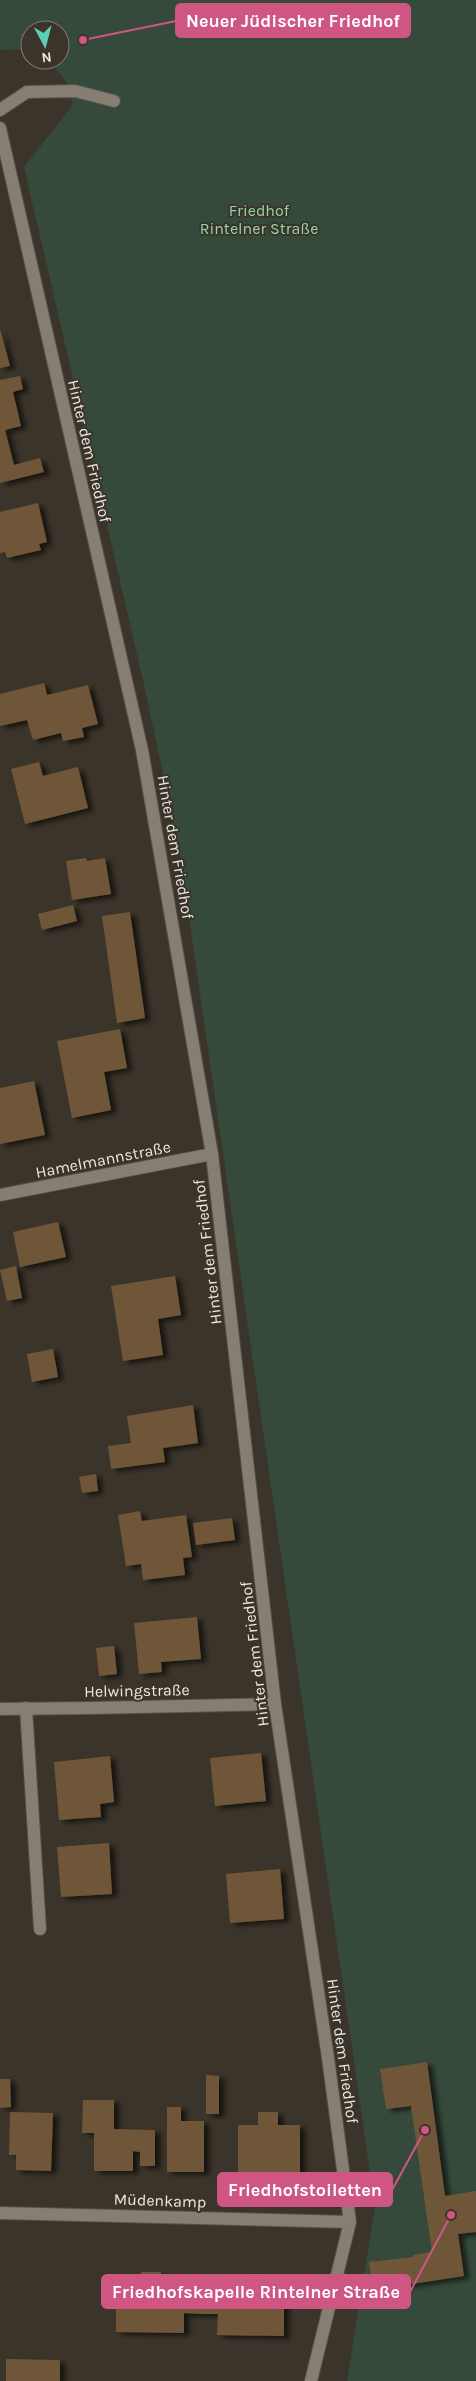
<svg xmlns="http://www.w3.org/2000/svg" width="476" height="2381" viewBox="0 0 476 2381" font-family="Karla,sans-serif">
  <defs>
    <filter id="shadow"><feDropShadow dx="5.5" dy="3" stdDeviation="2.5" flood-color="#0009"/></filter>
  </defs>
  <rect width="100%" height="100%" fill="#3b342a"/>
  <path fill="#364a3c" d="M 0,0 L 476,0 L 476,2381 L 347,2381 L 375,2207 L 179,848 L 143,680 L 24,167 L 73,105 L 67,83 L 49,60 L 60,60 L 60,30 L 30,30 L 30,49 L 0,50 Z"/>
  <path fill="#6f5737" filter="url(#shadow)" d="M 0,329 L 10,366 L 0,368 Z
    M 20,376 L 23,389 L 13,392 L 21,426 L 5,430 L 14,465 L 40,458 L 44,472 L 0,483 L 0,380 Z
    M 38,503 L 47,542 L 39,544 L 41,550 L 7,558 L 5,552 L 0,553 L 0,512 Z
    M 44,683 L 47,695 L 88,685 L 98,724 L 82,728 L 84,737 L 63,741 L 61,733 L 33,740 L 27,720 L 0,726 L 0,694 Z
    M 39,762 L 43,776 L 78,767 L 88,808 L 25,824 L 11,769 Z
    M 86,858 L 87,861 L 105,858 L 111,894 L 72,900 L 66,861 Z
    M 73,905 L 77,921 L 42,930 L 38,914 Z
    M 130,912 L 145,1018 L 117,1023 L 102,916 Z
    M 120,1029 L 127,1068 L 104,1072 L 111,1110 L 72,1118 L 57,1041 Z
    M 34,1081 L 45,1135 L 0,1144 L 0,1088 Z
    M 58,1222 L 66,1257 L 20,1267 L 13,1232 Z
    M 16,1266 L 22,1298 L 7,1301 L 0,1270 Z
    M 175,1276 L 181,1315 L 158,1319 L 163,1355 L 123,1361 L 111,1286 Z
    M 53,1349 L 58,1377 L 32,1382 L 27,1354 Z
    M 193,1405 L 198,1443 L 163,1448 L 165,1462 L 111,1469 L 108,1446 L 131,1443 L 127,1416 Z
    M 96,1474 L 98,1491 L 82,1493 L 79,1477 Z
    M 140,1511 L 142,1521 L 186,1515 L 192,1557 L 183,1558 L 185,1575 L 143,1580 L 141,1564 L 126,1566 L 118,1515 Z
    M 232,1518 L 235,1540 L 196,1545 L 193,1523 Z
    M 197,1617 L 201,1659 L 161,1662 L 162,1672 L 139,1674 L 134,1623 Z
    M 114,1646 L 117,1674 L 99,1676 L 96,1648 Z
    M 261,1753 L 266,1801 L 215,1806 L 210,1758 Z
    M 110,1756 L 114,1802 L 100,1804 L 101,1817 L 59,1820 L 54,1762 Z
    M 109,1843 L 112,1894 L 61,1897 L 57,1847 Z
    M 280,1869 L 284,1919 L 230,1923 L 226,1874 Z
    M 427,2062 L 445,2196 L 476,2191 L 476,2232 L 458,2234 L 464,2276 L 373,2290 L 369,2262 L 413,2257 L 413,2255 L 432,2252 L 411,2106 L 386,2109 L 380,2069 Z
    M 206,2075 L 219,2076 L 219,2114 L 206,2114 Z
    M 0,2079 L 10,2079 L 11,2107 L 0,2108 Z
    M 83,2100 L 114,2100 L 114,2129 L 155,2130 L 155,2166 L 140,2166 L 140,2152 L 133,2151 L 133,2171 L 94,2171 L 94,2133 L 82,2133 Z
    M 167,2107 L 181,2107 L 181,2121 L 204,2121 L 204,2172 L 167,2172 Z
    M 10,2112 L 53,2113 L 51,2171 L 16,2170 L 16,2155 L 9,2155 Z
    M 258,2112 L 278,2112 L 278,2125 L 300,2125 L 300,2172 L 238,2172 L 238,2125 L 258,2125 Z
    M 141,2272 L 161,2272 L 161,2282 L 185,2283 L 185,2285 L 240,2284 L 241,2274 L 260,2274 L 260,2284 L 284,2285 L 284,2336 L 217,2335 L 218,2314 L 201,2314 L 184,2313 L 184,2333 L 116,2332 L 116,2282 L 141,2282 Z
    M 6,2359 L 60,2360 L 60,2381 L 6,2381 Z"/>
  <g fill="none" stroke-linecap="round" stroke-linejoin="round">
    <g stroke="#575048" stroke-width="14">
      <path id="lane" d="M 27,92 L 75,91 L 114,101
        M 26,1708 L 40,1929
        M 90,1708 L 275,1704"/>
    </g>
    <g stroke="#575048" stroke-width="14">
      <path id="street" d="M 0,110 L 27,92
        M 0,128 L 142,750 L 212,1154 L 275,1704 L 328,2058 L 350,2222 L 311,2381
        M 0,1195 L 212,1154
        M 0,1709 L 90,1708
        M 0,2213 L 350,2222"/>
    </g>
    <use href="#lane" stroke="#877e73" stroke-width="12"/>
    <use href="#street" stroke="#877e73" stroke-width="12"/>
  </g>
  <g text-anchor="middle" stroke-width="4" stroke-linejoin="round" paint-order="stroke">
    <g font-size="16" fill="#97d4ab" stroke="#3b342a">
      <text x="259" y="216">Friedhof<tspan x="259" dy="18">Rintelner Straße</tspan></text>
    </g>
    <g font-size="16" fill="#ede8e1" stroke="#3b342a">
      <text transform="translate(90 451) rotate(77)" y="6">Hinter dem Friedhof</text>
      <text transform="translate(176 847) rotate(80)" y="6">Hinter dem Friedhof</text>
      <text transform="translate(103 1159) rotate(-11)" y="6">Hamelmannstraße</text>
      <text transform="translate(207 1252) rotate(-97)" y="6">Hinter dem Friedhof</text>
      <text transform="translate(254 1654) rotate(-97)" y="6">Hinter dem Friedhof</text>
      <text transform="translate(137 1690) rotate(-1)" y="6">Helwingstraße</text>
      <text transform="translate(343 2051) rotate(82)" y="6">Hinter dem Friedhof</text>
      <text transform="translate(160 2200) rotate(2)" y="6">Müdenkamp</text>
    </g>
  </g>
  <path fill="none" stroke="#cf5683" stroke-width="2" d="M83 40L176 21M425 2130L392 2190M451 2215L410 2292"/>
  <g fill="#cf5683" stroke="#3b342a" stroke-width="2">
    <circle cx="83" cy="40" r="5"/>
    <circle cx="425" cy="2130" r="5"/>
    <circle cx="451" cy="2215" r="5"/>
  </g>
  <g fill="#cf5683" stroke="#cf5683" stroke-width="2">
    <rect x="176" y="4" width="234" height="33" rx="5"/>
    <rect x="218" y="2173" width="174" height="33" rx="5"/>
    <rect x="102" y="2275" width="308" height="33" rx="5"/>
  </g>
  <g font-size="18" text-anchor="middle" font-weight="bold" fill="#fff">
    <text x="293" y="27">Neuer Jüdischer Friedhof</text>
    <text x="305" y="2196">Friedhofstoiletten</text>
    <text x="256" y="2298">Friedhofskapelle Rintelner Straße</text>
  </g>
  <g transform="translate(45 45) rotate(173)"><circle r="24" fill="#3b342a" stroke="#827c73"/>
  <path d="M0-4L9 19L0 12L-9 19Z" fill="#5dceb8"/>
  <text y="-8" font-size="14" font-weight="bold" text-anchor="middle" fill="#ede8e1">N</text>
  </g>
</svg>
